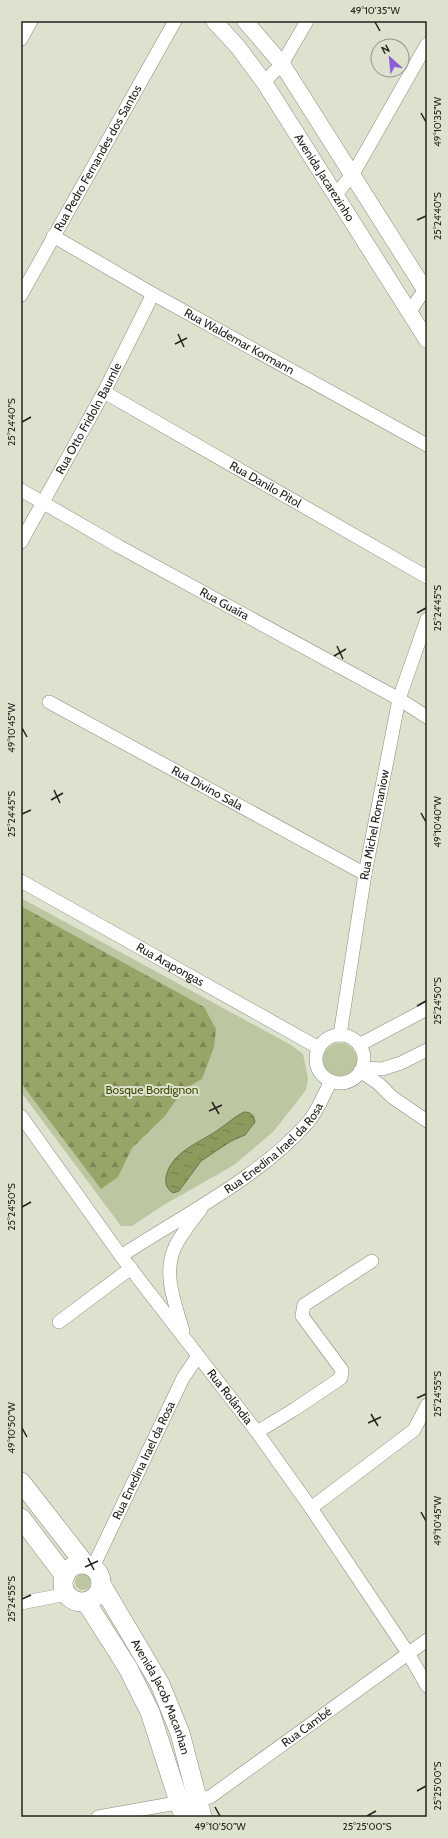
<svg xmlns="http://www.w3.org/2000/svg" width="448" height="1838" viewBox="0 0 448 1838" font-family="Cabin,sans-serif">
  <defs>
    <pattern id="forest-firs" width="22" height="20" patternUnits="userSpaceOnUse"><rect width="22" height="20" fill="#97a668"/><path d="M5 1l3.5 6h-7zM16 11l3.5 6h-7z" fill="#7b8755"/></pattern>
    <pattern id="water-ripples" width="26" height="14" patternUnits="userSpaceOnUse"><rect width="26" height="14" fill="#8b9a5d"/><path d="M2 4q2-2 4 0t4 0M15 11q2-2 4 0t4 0" fill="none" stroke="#717d4c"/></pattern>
  </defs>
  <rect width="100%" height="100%" fill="#dde2cf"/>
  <path fill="#bcc6a0" d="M 21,898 L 291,1045 L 303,1054 L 308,1079 L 306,1090 L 273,1132 L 234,1165 L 162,1206 L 132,1226 L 121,1226 L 21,1092 Z
    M323 1060a17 17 0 1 1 34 0a17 17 0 1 1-34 0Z
    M75 1582a8 8 0 1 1 16 0a8 8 0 1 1-16 0Z"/>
  <path fill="url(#forest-firs)" d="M 21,906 L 204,1007 L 216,1029 L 214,1047 L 202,1079 L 183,1090 L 165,1116 L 132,1148 L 118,1177 L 101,1189 L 21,1083 Z"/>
  <path fill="url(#water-ripples)" stroke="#6b764a" d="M 244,1112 C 251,1112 254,1115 255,1122 L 245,1135 L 231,1141 L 201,1161 L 179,1191 L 173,1193 C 167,1189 165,1184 166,1177 C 171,1152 199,1143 218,1130 C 227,1124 234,1117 244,1112 Z"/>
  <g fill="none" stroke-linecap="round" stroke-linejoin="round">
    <g stroke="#878c7b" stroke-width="14">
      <g id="minor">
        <path d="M 21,39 L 31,21"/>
        <path d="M 264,82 L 282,64 L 307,21"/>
        <path d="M 336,194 L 353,174 L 427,44"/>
        <path id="s1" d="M 53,236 L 153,294 L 427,445"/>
        <path id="s2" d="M 21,295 L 175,21"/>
        <path d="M 409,313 L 427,286"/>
        <path id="s3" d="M 104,392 L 427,577"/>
        <path id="s4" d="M 21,490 L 118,546 L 399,699 L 427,717"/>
        <path id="s5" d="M 21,542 L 104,392 L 153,294"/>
        <path id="s6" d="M 49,702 L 365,874"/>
        <path id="s7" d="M 21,881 L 319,1048"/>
        <path id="s8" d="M 340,1035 L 365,874 L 399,699 L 427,619"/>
        <circle cx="340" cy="1059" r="24"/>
        <path d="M 359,1045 L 427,1009"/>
        <path d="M 362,1068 L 382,1069 L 401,1063 L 427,1050"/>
        <path d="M 360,1071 L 379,1084 L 392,1097 L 427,1121"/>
        <path id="s9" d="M 21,1116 L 121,1256 L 257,1432 L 311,1508 L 408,1653 L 427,1686"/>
        <path id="s10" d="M 121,1256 C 182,1216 262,1176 309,1121 C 318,1110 324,1094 331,1081"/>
        <path d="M 59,1322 L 131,1268"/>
        <path d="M 183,1331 C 176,1306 162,1274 175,1247 C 181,1234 192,1221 201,1209"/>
        <path d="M 257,1432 L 295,1409 L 341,1378 L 342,1370 L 302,1316 L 304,1305 L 372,1261"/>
        <path d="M 311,1508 L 414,1430 L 427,1405"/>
        <path id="s11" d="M 93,1567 L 183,1378 L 198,1356"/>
        <path d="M 21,1603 L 67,1594"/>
        <path id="s12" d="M 98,1817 L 210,1797 L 427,1640"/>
      </g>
    </g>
    <g stroke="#878c7b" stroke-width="17">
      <g id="tertiary">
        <path id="s13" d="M 214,21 L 238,47 L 264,82 L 427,340"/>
        <path d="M 245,21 L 282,64 L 427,293"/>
      </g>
    </g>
    <g stroke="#878c7b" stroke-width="20">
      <g id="secondary">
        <path d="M 21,1482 L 85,1564"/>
        <path d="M 21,1518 L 65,1576"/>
        <circle cx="82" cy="1583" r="19"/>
        <path id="s14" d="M 101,1584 L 160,1684 L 180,1733 L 202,1817"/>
        <path d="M 86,1602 L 128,1668 L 150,1712 L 184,1817"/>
      </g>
    </g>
    <use href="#minor" stroke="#fff" stroke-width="13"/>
    <use href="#tertiary" stroke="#fff" stroke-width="16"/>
    <use href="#secondary" stroke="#fff" stroke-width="19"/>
  </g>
  <path fill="none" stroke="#21231c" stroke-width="1.5" d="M 375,22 L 380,31M 421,113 L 426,122M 417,220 L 426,216M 178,334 L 184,347M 175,344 L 187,338M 22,422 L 31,417M 417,613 L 426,608M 337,646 L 343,659M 334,656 L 346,649M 22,728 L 27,737M 54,790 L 60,803M 51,800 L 63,793M 421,813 L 426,822M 22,814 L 31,810M 417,1006 L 426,1001M 212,1102 L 219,1114M 209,1111 L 222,1105M 22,1207 L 31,1202M 417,1398 L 426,1394M 371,1414 L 378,1426M 368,1423 L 381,1417M 22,1428 L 27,1437M 421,1512 L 426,1521M 88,1558 L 94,1570M 85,1567 L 98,1561M 22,1599 L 31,1595M 417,1791 L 426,1786M 215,1807 L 220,1816M 367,1816 L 376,1811"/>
  <g text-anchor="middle" stroke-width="4" stroke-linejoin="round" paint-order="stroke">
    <g font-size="12" fill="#21231c" stroke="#dde2cf">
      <text dy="4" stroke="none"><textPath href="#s2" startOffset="157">Rua Pedro Fernandes dos Santos</textPath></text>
      <text dy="4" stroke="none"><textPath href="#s13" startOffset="192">Avenida Jacarezinho</textPath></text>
      <text dy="4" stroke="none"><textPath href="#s1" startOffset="214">Rua Waldemar Kormann</textPath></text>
      <text dy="4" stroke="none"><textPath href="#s5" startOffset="141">Rua Otto Fridoln Baumle</textPath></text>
      <text dy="4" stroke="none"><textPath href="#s3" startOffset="186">Rua Danilo Pitol</textPath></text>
      <text dy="4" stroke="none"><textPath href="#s4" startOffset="233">Rua Guaíra</textPath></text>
      <text dy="4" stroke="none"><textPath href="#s6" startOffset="180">Rua Divino Sala</textPath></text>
      <text dy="4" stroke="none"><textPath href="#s8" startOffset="213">Rua Michel Romaniow</textPath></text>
      <text dy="4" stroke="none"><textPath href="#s7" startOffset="171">Rua Arapongas</textPath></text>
      <text dy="4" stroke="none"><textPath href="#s10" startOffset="188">Rua Enedina Irael da Rosa</textPath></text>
      <text dy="4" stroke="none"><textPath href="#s9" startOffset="350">Rua Rolândia</textPath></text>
      <text dy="4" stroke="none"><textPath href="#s11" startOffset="118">Rua Enedina Irael da Rosa</textPath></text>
      <text dy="4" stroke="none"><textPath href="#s14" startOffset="128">Avenida Jacob Macanhan</textPath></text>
      <text dy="4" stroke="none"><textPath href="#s12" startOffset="233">Rua Cambé</textPath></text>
    </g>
    <g font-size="12" fill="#3f4b00" stroke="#dde2cf">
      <text x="152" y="1094">Bosque Bordignon</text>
    </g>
  </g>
  <rect width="448" height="1838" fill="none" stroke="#dde2cf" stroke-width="44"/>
  <g transform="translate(390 58) rotate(333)"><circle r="19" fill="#dde2cf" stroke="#929687"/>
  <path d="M0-3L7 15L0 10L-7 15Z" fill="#8e5cd5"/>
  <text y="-6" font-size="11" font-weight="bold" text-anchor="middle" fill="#21231c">N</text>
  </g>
  <rect x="22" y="22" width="404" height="1794" fill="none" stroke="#21231c" stroke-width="1.5"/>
  <g font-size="10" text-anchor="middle" fill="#21231c">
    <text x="375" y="14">49°10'35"W</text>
    <text transform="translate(437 122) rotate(-90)" y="4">49°10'35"W</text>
    <text transform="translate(437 216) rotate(-90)" y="4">25°24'40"S</text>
    <text transform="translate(11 422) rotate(-90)" y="4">25°24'40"S</text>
    <text transform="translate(437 608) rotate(-90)" y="4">25°24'45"S</text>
    <text transform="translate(11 728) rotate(-90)" y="4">49°10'45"W</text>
    <text transform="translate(11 814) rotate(-90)" y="4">25°24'45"S</text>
    <text transform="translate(437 822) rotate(-90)" y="4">49°10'40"W</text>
    <text transform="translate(437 1001) rotate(-90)" y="4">25°24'50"S</text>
    <text transform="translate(11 1207) rotate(-90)" y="4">25°24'50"S</text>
    <text transform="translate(437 1394) rotate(-90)" y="4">25°24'55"S</text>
    <text transform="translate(11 1428) rotate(-90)" y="4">49°10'50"W</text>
    <text transform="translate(437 1521) rotate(-90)" y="4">49°10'45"W</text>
    <text transform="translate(11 1599) rotate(-90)" y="4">25°24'55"S</text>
    <text transform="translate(437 1786) rotate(-90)" y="4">25°25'00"S</text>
    <text x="220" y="1830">49°10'50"W</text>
    <text x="367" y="1830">25°25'00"S</text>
  </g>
</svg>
